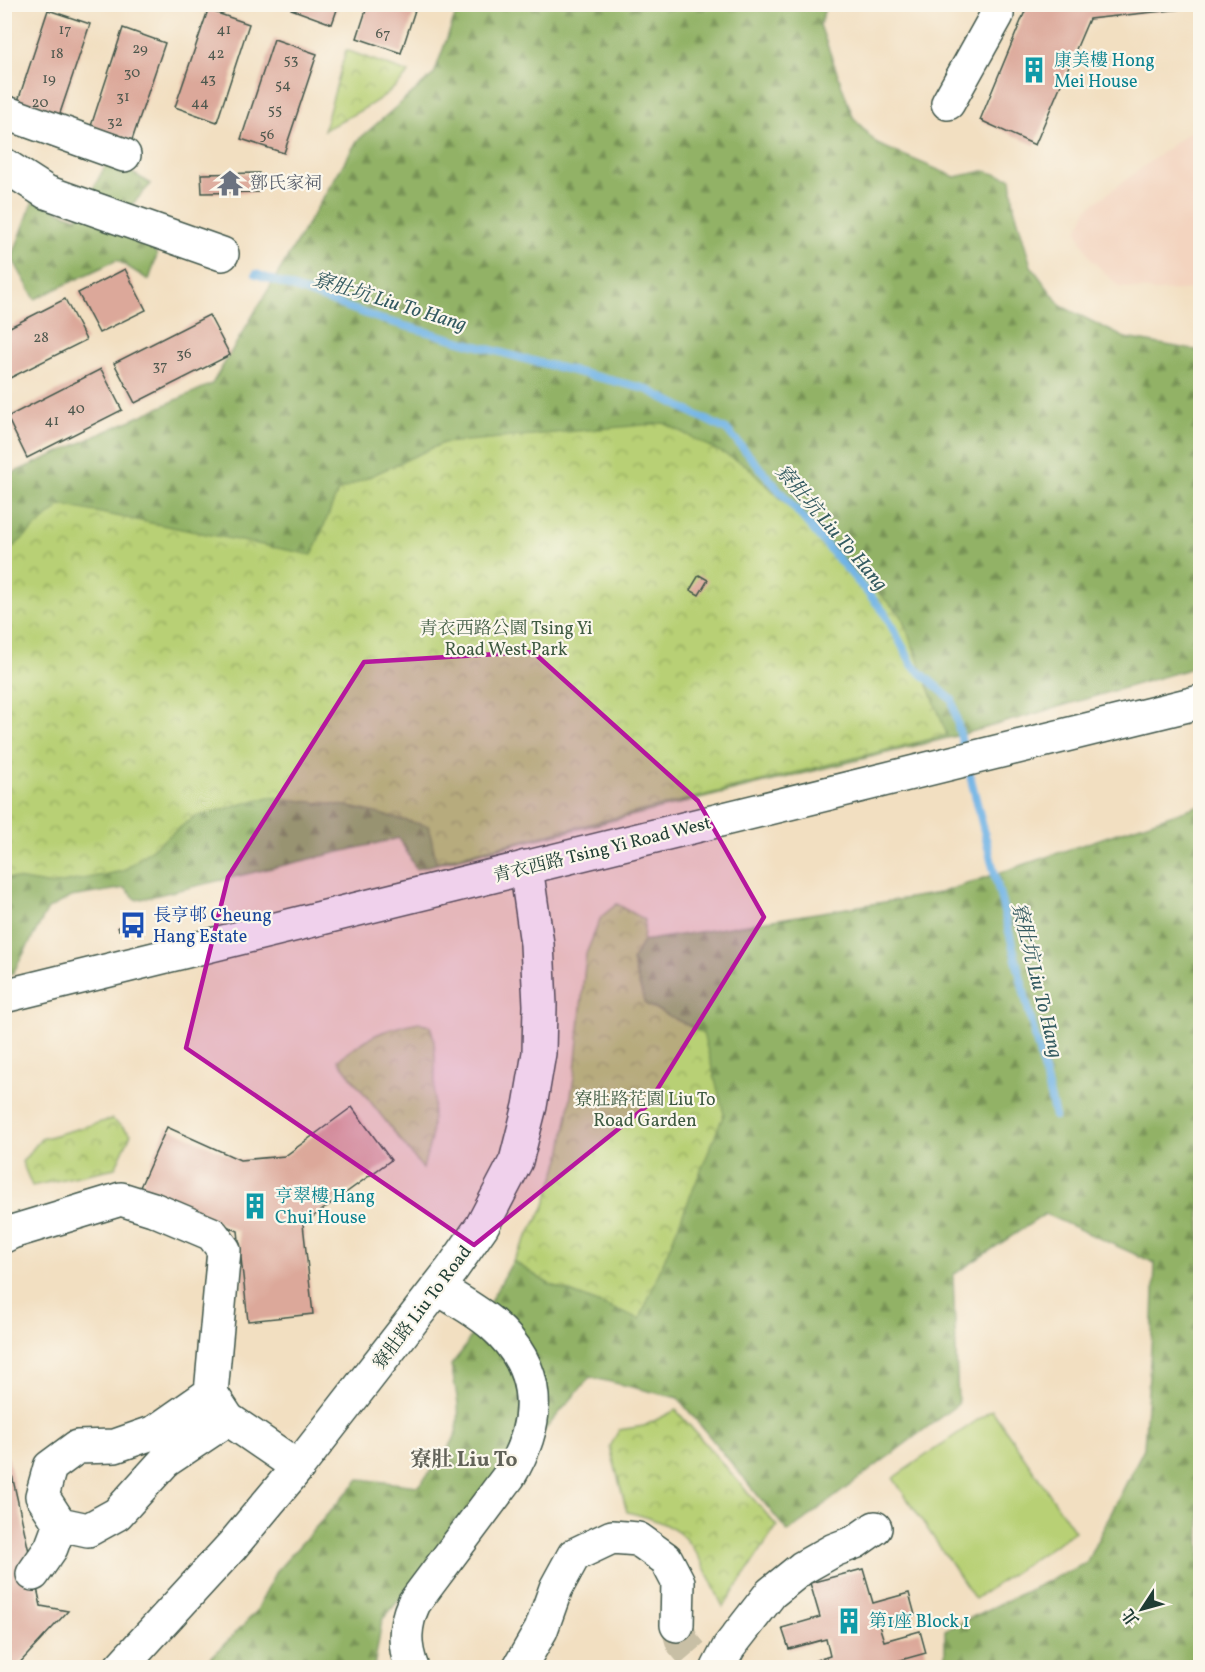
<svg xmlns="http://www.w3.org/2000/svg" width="1205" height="1672" viewBox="0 0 1205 1672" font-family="Vollkorn,'Noto Serif TC',serif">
  <defs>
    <pattern id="forest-firs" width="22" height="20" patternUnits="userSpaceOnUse" patternTransform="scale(1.5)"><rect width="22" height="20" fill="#92b266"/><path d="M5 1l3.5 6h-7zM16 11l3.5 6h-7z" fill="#779255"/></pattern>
    <pattern id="park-crowns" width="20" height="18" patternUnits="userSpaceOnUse" patternTransform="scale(1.5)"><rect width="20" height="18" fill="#b8d075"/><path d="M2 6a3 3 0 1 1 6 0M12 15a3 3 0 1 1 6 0" fill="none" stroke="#95aa61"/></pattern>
  </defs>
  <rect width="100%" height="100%" fill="#fbf7ec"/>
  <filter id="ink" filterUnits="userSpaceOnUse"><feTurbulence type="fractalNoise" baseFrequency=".0167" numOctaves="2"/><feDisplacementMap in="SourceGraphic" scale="12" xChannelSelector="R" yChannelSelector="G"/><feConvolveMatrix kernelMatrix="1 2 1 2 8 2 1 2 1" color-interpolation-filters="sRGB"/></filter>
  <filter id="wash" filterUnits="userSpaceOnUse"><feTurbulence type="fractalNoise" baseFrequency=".008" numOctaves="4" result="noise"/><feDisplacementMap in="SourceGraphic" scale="24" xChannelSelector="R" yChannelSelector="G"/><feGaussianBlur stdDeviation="1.35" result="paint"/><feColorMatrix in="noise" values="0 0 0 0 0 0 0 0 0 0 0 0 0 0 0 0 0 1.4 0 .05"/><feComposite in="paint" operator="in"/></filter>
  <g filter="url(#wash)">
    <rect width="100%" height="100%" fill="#f2dfc1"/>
    <path fill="#f3d4bf" d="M 1200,124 L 1200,289 L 1157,291 L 1119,287 L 1091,259 L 1077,231 L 1087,209 Z"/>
    <path fill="url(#forest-firs)" stroke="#58784d" stroke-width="1.5" d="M 459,5 L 826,5 L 820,25 L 853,117 L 877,144 L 955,177 L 984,171 L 1011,178 L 1014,207 L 1031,266 L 1061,306 L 1125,338 L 1200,351 L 1200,666 L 964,734 L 416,869 L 399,838 L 137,900 L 125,888 L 71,897 L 48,909 L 13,973 L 5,975 L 4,477 L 212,384 L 357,141 L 434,74 Z
      M 109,159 L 151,184 L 128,209 L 157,255 L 149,280 L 117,260 L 35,299 L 12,258 L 33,201 L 77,218 Z
      M 1200,805 L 1200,1667 L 945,1667 L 945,1630 L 1086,1563 L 1144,1448 L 1153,1318 L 1155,1263 L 1045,1214 L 953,1275 L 958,1404 L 788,1532 L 678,1398 L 590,1377 L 382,1620 L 374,1667 L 201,1668 L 256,1612 L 275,1573 L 359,1479 L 418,1486 C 428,1474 451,1450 455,1436 C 463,1413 455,1388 451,1365 L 463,1350 L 513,1261 L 549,1284 L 640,1319 L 703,1033 L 645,1004 L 632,961 L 643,941 L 940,893 Z"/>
    <path fill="url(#park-crowns)" stroke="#6c8654" stroke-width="1.5" d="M 346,50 L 409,73 C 387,99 354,114 324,130 Z
      M 664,423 L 746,465 L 901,615 L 947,735 L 436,862 L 429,826 L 346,806 L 269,797 L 194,817 L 123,871 L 52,885 L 5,877 L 5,554 L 61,505 L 312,555 L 338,491 L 443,443 Z
      M 617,904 L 645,920 L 643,941 L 632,961 L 645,1004 L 703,1033 L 724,1114 L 640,1319 L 549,1284 L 513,1261 L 544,1208 L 561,1156 L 575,1071 L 586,954 L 601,917 Z
      M 419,1022 L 430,1026 C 440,1047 433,1112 431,1138 C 429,1148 425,1159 423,1169 L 338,1060 C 366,1037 384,1029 419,1022 Z
      M 112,1119 L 131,1134 L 115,1168 L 32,1186 L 22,1162 L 41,1139 Z
      M 676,1410 L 777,1526 L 723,1607 C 713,1586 698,1548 679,1533 C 664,1522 645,1516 627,1512 L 610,1447 L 619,1430 L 644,1426 Z"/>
    <path fill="#b8d075" stroke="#6c8654" stroke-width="1.5" d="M 992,1410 L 1075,1531 L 975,1599 L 893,1478 Z"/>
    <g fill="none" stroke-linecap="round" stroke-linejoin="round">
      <path stroke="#6fb3e5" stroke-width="8" d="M 256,274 L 380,319 L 521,358 L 646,389 L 728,431 L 884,612 L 913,666 L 952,700 L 965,755
        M 968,767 L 1055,1116"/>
    </g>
    <g id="blocks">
      <path fill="#dca89a" d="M 4,4 L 12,4 L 5,25 L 4,25 Z
        M 292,4 L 339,4 L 332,24 L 291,9 Z
        M 368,4 L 417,4 L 401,53 L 357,38 Z
        M 1028,4 L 1200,4 L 1200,7 L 1089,19 L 1035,145 L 980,120 Z
        M 48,10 L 90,24 L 57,122 L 16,107 Z
        M 208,10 L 249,24 L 217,122 L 175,107 Z
        M 123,28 L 165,43 L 132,140 L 91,126 Z
        M 274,39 L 317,54 L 284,153 L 241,139 Z
        M 259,173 L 258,192 L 202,193 L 201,174 Z
        M 125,269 L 146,310 L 99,333 L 78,293 Z
        M 65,299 L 86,340 L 4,381 L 4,330 Z
        M 209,315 L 230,355 L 135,403 L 114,363 Z
        M 101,369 L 122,410 L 27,458 L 7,417 Z
        M 699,575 L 708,580 L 699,595 L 690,590 Z
        M 135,922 L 136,926 L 119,930 L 118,927 Z
        M 352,1107 L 391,1160 L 303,1224 L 313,1314 L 248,1321 L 238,1231 L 140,1187 L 167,1127 L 240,1160 L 285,1156 Z
        M 8,1457 L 41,1606 L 68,1611 L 15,1668 L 4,1668 L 4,1462 Z
        M 863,1569 L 873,1603 L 909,1593 L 915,1615 L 879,1625 L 884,1641 L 920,1631 L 926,1653 L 890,1663 L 891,1668 L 791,1668 L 830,1656 L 826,1639 L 789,1649 L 782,1628 L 820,1617 L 810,1583 Z"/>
    </g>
  </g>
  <g filter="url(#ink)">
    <use href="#blocks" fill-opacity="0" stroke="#3f5549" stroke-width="1.5"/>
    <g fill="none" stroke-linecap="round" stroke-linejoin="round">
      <path stroke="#c8bfa5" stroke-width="33" stroke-dasharray="33 16" stroke-linecap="butt" d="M 677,1625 L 682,1642 L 700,1663"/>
      <g stroke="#3f5549" stroke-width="36">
        <path id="minor" d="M 948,103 L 997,15 L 994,4
          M 4,112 L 124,155
          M 4,165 L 46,192 L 222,254
          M 4,1236 L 12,1232 L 121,1199 L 153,1209 L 212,1234 L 224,1250 L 211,1393 L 228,1419 L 298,1467
          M 211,1393 L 155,1432 L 115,1446 L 77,1447 L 50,1467 L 42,1496 L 60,1524 L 88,1530 L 117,1514 L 165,1461 L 228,1419
          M 33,1574 L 51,1548 L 60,1524
          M 120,1668 L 232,1546 L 262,1510 L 298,1467 L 452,1269 L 482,1226 L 516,1161 L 530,1106 L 539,1053 L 540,1005 L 537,944 L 526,867
          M 412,1668 C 403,1645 404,1625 414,1603 L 509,1476 C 542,1422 543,1368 492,1324 C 476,1310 456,1300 438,1288
          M 519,1668 L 541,1630 L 556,1588 L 574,1555 L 612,1537 L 638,1539 L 666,1559 L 678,1582 L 677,1625
          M 718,1668 L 729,1647 L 771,1593 L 802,1568 L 834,1550 L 855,1542 L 875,1528"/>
      </g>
      <g stroke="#3f5549" stroke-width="36">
        <path id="major" d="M 4,996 L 1200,702"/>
      </g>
      <use href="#minor" stroke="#fff" stroke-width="33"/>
      <use href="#major" stroke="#fff" stroke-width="33"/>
    </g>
  </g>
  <path fill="#b5179e" fill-opacity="0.2" stroke="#b5179e" stroke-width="4.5" stroke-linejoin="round" d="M 533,652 L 698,801 L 764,917 L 647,1106 L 474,1245 L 186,1048 L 228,877 L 364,662 Z"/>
  <defs>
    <g id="building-bare" transform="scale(2.07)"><path d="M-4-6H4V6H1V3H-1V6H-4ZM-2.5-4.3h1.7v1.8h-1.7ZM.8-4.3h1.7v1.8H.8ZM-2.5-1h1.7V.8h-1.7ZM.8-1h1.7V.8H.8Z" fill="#0f9aa8" stroke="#fbf7ec" stroke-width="2.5" paint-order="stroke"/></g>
    <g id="temple-bare" transform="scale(2.07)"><path d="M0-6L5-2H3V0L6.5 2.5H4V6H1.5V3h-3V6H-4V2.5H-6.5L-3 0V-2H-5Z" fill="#6b7280" stroke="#fbf7ec" stroke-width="2.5" paint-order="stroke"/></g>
    <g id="bus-bare" transform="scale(2.07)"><path d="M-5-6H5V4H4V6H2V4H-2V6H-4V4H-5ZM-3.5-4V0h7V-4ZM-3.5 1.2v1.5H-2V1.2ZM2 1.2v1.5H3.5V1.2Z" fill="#1a4fb4" stroke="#fbf7ec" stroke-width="2.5" paint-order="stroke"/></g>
  </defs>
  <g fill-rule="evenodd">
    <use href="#building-bare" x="1034" y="70"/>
    <use href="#temple-bare" x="230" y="183"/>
    <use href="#bus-bare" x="133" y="925"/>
    <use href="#building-bare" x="255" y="1206"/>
    <use href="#building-bare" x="849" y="1621"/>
  </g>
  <g text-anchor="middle" stroke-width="4.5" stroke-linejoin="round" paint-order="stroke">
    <g font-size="15" fill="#4e584e">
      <text x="65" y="34">17</text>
      <text x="224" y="34">41</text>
      <text x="383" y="38">67</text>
      <text x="140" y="53">29</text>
      <text x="57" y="58">18</text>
      <text x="216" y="58">42</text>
      <text x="291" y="64">53</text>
      <text x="132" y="77">30</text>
      <text x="49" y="83">19</text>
      <text x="208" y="83">43</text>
      <text x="283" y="89">54</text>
      <text x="123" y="101">31</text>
      <text x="40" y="107">20</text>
      <text x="200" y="107">44</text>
      <text x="275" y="114">55</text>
      <text x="115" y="126">32</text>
      <text x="267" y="139">56</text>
      <text x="41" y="342">28</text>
      <text x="184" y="358">36</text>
      <text x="160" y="370">37</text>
      <text x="76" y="413">40</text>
      <text x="52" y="425">41</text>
    </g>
    <g font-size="18" fill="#0d838f" stroke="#fbf7ec" text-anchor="start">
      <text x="1054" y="66">康美樓 Hong<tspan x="1054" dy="21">Mei House</tspan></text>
      <text x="275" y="1202">亨翠樓 Hang<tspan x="275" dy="21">Chui House</tspan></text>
      <text x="869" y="1627">第1座 Block 1</text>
    </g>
    <g font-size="18" fill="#5b616d" stroke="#fbf7ec" text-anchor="start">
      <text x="250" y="189">鄧氏家祠</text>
    </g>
    <g font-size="18" fill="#3e5a41" stroke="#fbf7ec">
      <text x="506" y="634">青衣西路公園 Tsing Yi<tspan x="506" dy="21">Road West Park</tspan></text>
      <text x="645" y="1105">寮肚路花園 Liu To<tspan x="645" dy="21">Road Garden</tspan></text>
    </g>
    <g font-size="18" fill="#1f3d34" stroke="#fbf7ec">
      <text transform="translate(602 849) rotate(-14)" y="6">青衣西路 Tsing Yi Road West</text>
      <text transform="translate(422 1307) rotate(-53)" y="6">寮肚路 Liu To Road</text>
    </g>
    <g font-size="18" fill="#164399" stroke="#fbf7ec" text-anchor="start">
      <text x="153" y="921">長亨邨 Cheung<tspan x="153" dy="21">Hang Estate</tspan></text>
    </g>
    <g font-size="20" font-style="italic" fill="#335a60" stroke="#fbf7ec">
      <text transform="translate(390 301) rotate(17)" y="7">寮肚坑 Liu To Hang</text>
      <text transform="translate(832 527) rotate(49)" y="7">寮肚坑 Liu To Hang</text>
      <text transform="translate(1038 980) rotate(76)" y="7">寮肚坑 Liu To Hang</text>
    </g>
    <g font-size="21" font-weight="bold" fill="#616258" stroke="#fbf7ec">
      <text x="464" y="1466">寮肚 Liu To</text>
    </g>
  </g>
  <rect width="1205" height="1672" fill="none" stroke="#fbf7ec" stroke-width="24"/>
  <g transform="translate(1142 1609) rotate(234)" stroke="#fbf7ec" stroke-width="4.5" paint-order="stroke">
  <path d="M0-4.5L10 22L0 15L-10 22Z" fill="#1f3d34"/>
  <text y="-9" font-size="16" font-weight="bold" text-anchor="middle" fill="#1f3d34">北</text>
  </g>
</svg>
